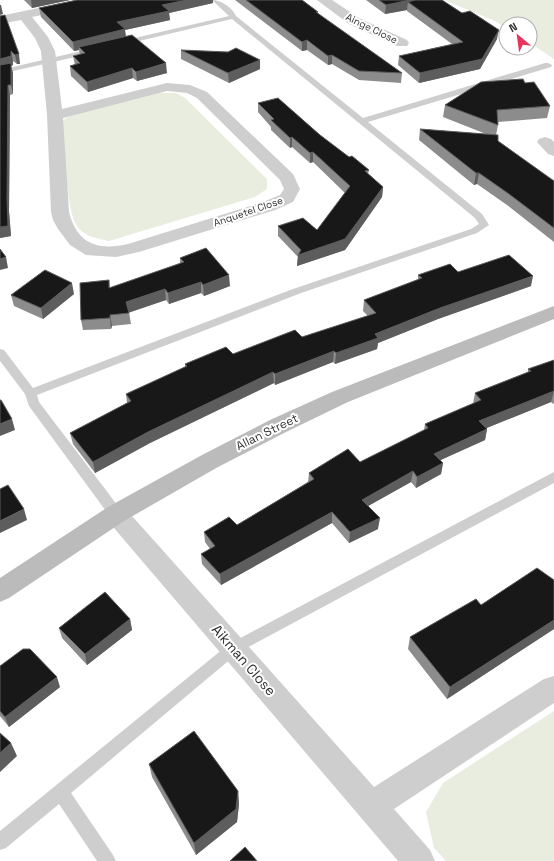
<svg xmlns="http://www.w3.org/2000/svg" width="554" height="861" viewBox="0 0 554 861" font-family="'Space Grotesk',sans-serif">
  <rect width="100%" height="100%" fill="#fff"/>
  <path fill="#e9eddf" d="M 444,0 L 554,0 L 554,59 L 530,43 L 530,24 L 506,24 L 506,28 L 495,21 Z
    M 158,93 L 176,93 L 185,98 L 267,179 L 267,189 L 255,197 L 109,241 C 97,238 84,237 77,226 C 66,210 64,145 61,123 L 66,118 L 77,113 Z
    M 554,711 L 554,861 L 446,861 L 434,848 L 426,812 L 443,783 Z"/>
  <g fill="none" stroke-linecap="round" stroke-linejoin="round">
    <path fill="#cecece" fill-rule="evenodd" d="M 212,0 C 221,0 232,7 236,16 L 363,118 L 545,63 L 548,63 L 552,65 L 551,67 L 368,122 L 482,214 L 489,225 L 477,233 L 301,293 L 37,395 L 39,402 L 121,510 L 122,514 L 121,518 L 116,519 L 111,518 L 29,406 L 25,394 L 0,361 L 0,349 L 4,350 L 33,388 L 293,289 L 471,229 L 479,224 L 475,218 L 232,19 L 122,45 L 118,43 L 122,41 L 229,16 Z
      M 94,48 L 98,50 L 97,52 L 0,74 L 0,70 Z
      M 554,472 L 554,483 L 239,652 L 71,793 L 113,855 L 116,861 L 97,861 L 59,804 L 6,848 L 0,850 L 0,831 L 229,644 Z"/>
    <path fill="#cecece" fill-rule="evenodd" d="M 77,0 L 101,0 L 99,3 L 95,4 L 32,17 L 48,37 L 55,51 L 62,109 L 167,83 L 190,85 L 207,92 L 293,174 L 300,189 L 293,202 L 275,210 L 139,252 L 116,257 L 86,255 L 70,245 L 58,229 L 53,220 L 51,212 L 47,115 L 41,51 L 35,38 L 21,20 L 0,24 L 0,16 ZM 167,91 L 187,93 L 197,98 L 280,180 L 284,189 L 280,195 L 263,202 L 128,244 C 98,251 77,244 69,212 L 63,118 Z
      M 317,0 L 332,0 L 359,18 L 407,40 L 409,43 L 407,46 L 397,46 L 349,24 Z
      M 545,137 L 551,139 L 554,142 L 554,156 L 548,154 L 537,142 L 539,139 Z
      M 116,505 L 124,507 L 374,787 L 544,679 L 554,676 L 554,703 L 394,809 L 430,850 L 435,861 L 398,861 L 108,521 L 104,514 L 108,507 Z"/>
    <path fill="#bbb" fill-rule="evenodd" d="M 554,306 L 554,319 L 348,402 L 286,432 L 218,467 L 124,521 L 9,598 L 0,602 L 0,578 L 108,507 L 202,455 L 270,420 L 332,392 Z"/>
  </g>
  <path fill="#8c8c8c" d="M 24,0 L 70,0 L 32,8 Z
    M 77,0 L 213,0 L 213,3 L 169,13 L 170,20 L 125,30 L 126,36 L 167,73 L 137,81 L 133,78 L 88,92 L 71,76 L 70,66 L 75,65 L 73,56 L 80,55 L 79,50 L 74,51 L 41,17 L 39,8 Z
    M 235,0 L 302,0 L 318,12 L 318,14 L 402,73 L 401,83 L 359,80 L 332,64 L 328,65 L 307,50 L 302,51 Z
    M 366,0 L 442,0 L 497,39 L 480,69 L 419,83 L 398,65 L 399,56 L 452,44 L 407,11 L 407,10 L 385,14 Z
    M 0,16 L 20,64 L 17,64 L 13,61 L 13,65 L 11,66 L 13,73 L 13,94 L 10,95 L 9,211 L 11,236 L 0,238 Z
    M 181,50 L 260,69 L 229,83 L 181,59 Z
    M 525,83 L 550,106 L 547,118 L 498,122 L 498,125 L 496,135 L 498,141 L 554,181 L 554,242 L 507,205 L 477,184 L 474,185 L 419,140 L 420,129 L 486,134 L 443,117 L 445,105 Z
    M 258,103 L 320,135 L 349,157 L 369,170 L 368,174 L 383,187 L 382,197 L 345,250 L 297,266 L 298,257 L 278,236 L 278,226 L 317,230 L 345,193 L 313,162 L 310,163 L 292,147 L 290,148 L 271,130 L 271,127 L 258,112 Z
    M 180,258 L 230,286 L 204,296 L 201,293 L 169,304 L 166,300 L 129,312 L 131,324 L 112,326 L 111,329 L 83,330 L 81,320 L 109,280 L 110,288 L 180,264 Z
    M 458,272 L 531,286 L 438,319 L 378,343 L 377,349 L 335,364 L 333,362 L 275,385 L 274,383 L 150,443 L 95,473 L 73,444 L 70,433 L 127,403 L 126,394 L 185,367 L 185,364 L 233,354 L 302,337 L 368,316 L 363,311 L 364,300 L 418,280 L 418,275 Z
    M 74,294 L 43,319 L 14,306 L 11,295 Z
    M 554,360 L 554,403 L 553,404 L 551,402 L 486,428 L 487,429 L 485,440 L 440,460 L 443,463 L 441,474 L 416,488 L 411,482 L 368,506 L 378,529 L 349,543 L 332,523 L 221,585 L 202,564 L 201,554 L 210,549 L 205,542 L 204,532 L 237,525 L 308,482 L 309,473 L 360,462 L 424,430 L 425,424 L 473,404 L 475,393 L 528,372 L 528,369 Z
    M 554,580 L 554,629 L 447,699 L 408,649 L 410,637 L 481,605 Z
    M 130,619 L 132,630 L 87,665 L 62,638 L 59,628 Z
    M 0,666 L 60,687 L 9,727 L 0,716 Z
    M 149,764 L 238,791 L 239,804 L 237,822 L 196,855 L 152,777 Z"/>
  <path fill="#5d5d5d" d="M 31,0 L 70,0 L 32,8 Z
    M 187,0 L 213,0 L 213,3 L 169,13 L 170,20 L 125,30 L 126,39 L 79,47 L 79,50 L 74,51 L 73,42 L 117,22 L 162,5 Z
    M 410,0 L 416,0 L 408,2 L 407,10 L 385,14 L 386,5 Z
    M 0,5 L 1,5 L 3,14 L 0,15 Z
    M 499,30 L 497,39 L 480,69 L 419,83 L 420,73 Z
    M 307,40 L 307,50 L 302,51 L 302,42 Z
    M 11,51 L 13,61 L 13,65 L 11,66 L 13,73 L 13,94 L 11,85 L 0,70 L 0,59 Z
    M 19,54 L 20,64 L 17,64 L 15,55 Z
    M 332,55 L 332,64 L 328,65 L 328,56 Z
    M 260,60 L 260,69 L 229,83 L 228,73 Z
    M 166,63 L 167,73 L 137,81 L 136,72 Z
    M 132,68 L 133,78 L 88,92 L 87,82 Z
    M 8,85 L 10,95 L 9,211 L 11,236 L 0,238 L 0,227 Z
    M 292,137 L 292,147 L 290,148 L 290,138 Z
    M 313,152 L 313,162 L 310,163 L 310,153 Z
    M 476,173 L 479,173 L 477,184 L 474,185 Z
    M 383,187 L 382,197 L 345,250 L 297,266 L 298,255 Z
    M 6,257 L 8,268 L 0,270 L 0,259 Z
    M 229,275 L 230,286 L 204,296 L 203,285 Z
    M 533,276 L 531,286 L 438,319 L 378,343 L 377,349 L 335,364 L 336,353 L 375,334 L 440,308 Z
    M 201,282 L 201,293 L 169,304 L 168,293 Z
    M 72,283 L 74,294 L 43,319 L 41,308 Z
    M 165,289 L 166,300 L 128,313 L 126,302 Z
    M 110,315 L 112,326 L 111,329 L 110,318 Z
    M 334,351 L 333,362 L 275,385 L 275,374 Z
    M 273,372 L 274,383 L 150,443 L 95,473 L 93,462 L 148,432 Z
    M 554,391 L 551,402 L 477,432 L 479,421 Z
    M 12,419 L 15,430 L 0,436 L 0,424 Z
    M 487,429 L 485,440 L 432,464 L 434,454 Z
    M 443,463 L 441,474 L 416,488 L 417,477 Z
    M 413,471 L 411,482 L 361,510 L 362,500 Z
    M 24,509 L 27,520 L 0,533 L 0,521 Z
    M 332,512 L 332,523 L 221,585 L 220,574 Z
    M 380,518 L 378,529 L 349,543 L 350,532 Z
    M 130,619 L 132,630 L 87,665 L 85,654 Z
    M 554,620 L 554,629 L 447,699 L 450,687 Z
    M 57,677 L 60,687 L 9,727 L 5,717 Z
    M 11,743 L 17,756 L 0,772 L 0,753 Z
    M 238,791 L 239,804 L 237,822 L 196,855 L 194,843 Z"/>
  <path fill="#181818" stroke="#5d5d5d" d="M 77,0 L 187,0 L 162,5 L 169,11 L 117,22 L 125,29 L 73,42 L 39,8 Z
    M 246,0 L 302,0 L 318,12 L 316,12 L 402,73 L 359,71 L 332,55 L 328,56 L 307,40 L 302,42 Z
    M 379,0 L 410,0 L 386,5 Z
    M 415,0 L 442,0 L 462,13 L 470,11 L 499,30 L 482,59 L 420,73 L 399,56 L 463,42 L 408,2 Z
    M 5,15 L 19,54 L 15,55 L 11,51 L 11,56 L 0,59 L 0,16 Z
    M 132,35 L 166,63 L 136,72 L 132,68 L 87,82 L 70,66 L 80,63 L 73,56 L 85,53 L 79,47 Z
    M 236,48 L 260,60 L 228,73 L 181,50 L 228,52 Z
    M 11,63 L 11,85 L 8,85 L 7,200 L 8,226 L 0,227 L 0,65 Z
    M 523,79 L 525,83 L 534,82 L 550,106 L 497,110 L 498,125 L 445,105 L 481,82 Z
    M 278,98 L 320,135 L 349,157 L 352,156 L 369,170 L 365,171 L 383,187 L 345,239 L 298,255 L 301,250 L 278,226 L 303,218 L 317,230 L 350,186 L 313,152 L 310,153 L 292,137 L 290,138 L 271,120 L 274,119 L 258,103 Z
    M 420,129 L 498,135 L 498,141 L 554,181 L 554,228 L 509,194 L 479,173 L 476,173 Z
    M 206,248 L 229,275 L 203,285 L 201,282 L 168,293 L 165,289 L 126,302 L 129,313 L 110,315 L 110,318 L 81,320 L 80,283 L 109,280 L 109,288 L 184,262 L 180,258 Z
    M 0,249 L 6,257 L 0,259 Z
    M 509,255 L 533,276 L 440,308 L 375,334 L 378,338 L 336,353 L 334,351 L 275,374 L 273,372 L 148,432 L 93,462 L 70,433 L 131,401 L 126,394 L 187,366 L 185,364 L 226,347 L 233,354 L 295,330 L 302,337 L 376,313 L 364,300 L 422,278 L 418,275 L 450,264 L 458,272 Z
    M 45,270 L 72,283 L 41,308 L 11,295 Z
    M 554,360 L 554,391 L 479,421 L 487,429 L 434,454 L 443,463 L 417,477 L 413,471 L 362,500 L 380,518 L 350,532 L 332,512 L 220,574 L 201,554 L 215,546 L 204,532 L 229,517 L 237,525 L 314,479 L 309,473 L 348,449 L 360,462 L 428,428 L 425,424 L 481,400 L 475,393 L 531,371 L 528,369 Z
    M 0,400 L 1,400 L 12,419 L 0,424 Z
    M 8,485 L 24,509 L 0,521 L 0,489 Z
    M 537,568 L 554,580 L 554,620 L 450,687 L 410,637 L 476,599 L 481,605 Z
    M 105,592 L 130,619 L 85,654 L 59,628 Z
    M 23,649 L 30,649 L 57,677 L 5,717 L 0,711 L 0,666 Z
    M 194,731 L 238,791 L 236,809 L 194,843 L 149,764 Z
    M 0,733 L 11,743 L 0,753 Z
    M 245,847 L 257,861 L 230,861 Z"/>
  <g text-anchor="middle" stroke-width="4" stroke-linejoin="round" paint-order="stroke">
    <g font-size="10" fill="#313131" stroke="#fff">
      <text transform="translate(372 28) rotate(26)" y="4">Ainge Close</text>
      <text transform="translate(248 211) rotate(-19)" y="4">Anquetel Close</text>
    </g>
    <g font-size="12" fill="#313131" stroke="#fff">
      <text transform="translate(267 432) rotate(-26)" y="4">Allan Street</text>
    </g>
    <g font-size="14" fill="#313131" stroke="#fff">
      <text transform="translate(244 660) rotate(49)" y="5">Aikman Close</text>
    </g>
  </g>
  <g transform="translate(518 36) rotate(331)"><circle r="19" fill="#ffffff" stroke="#adadad"/>
  <path d="M0-3L7 15L0 10L-7 15Z" fill="#e6345e"/>
  <text y="-6" font-size="11" font-weight="bold" text-anchor="middle" fill="#313131">N</text>
  </g>
</svg>
